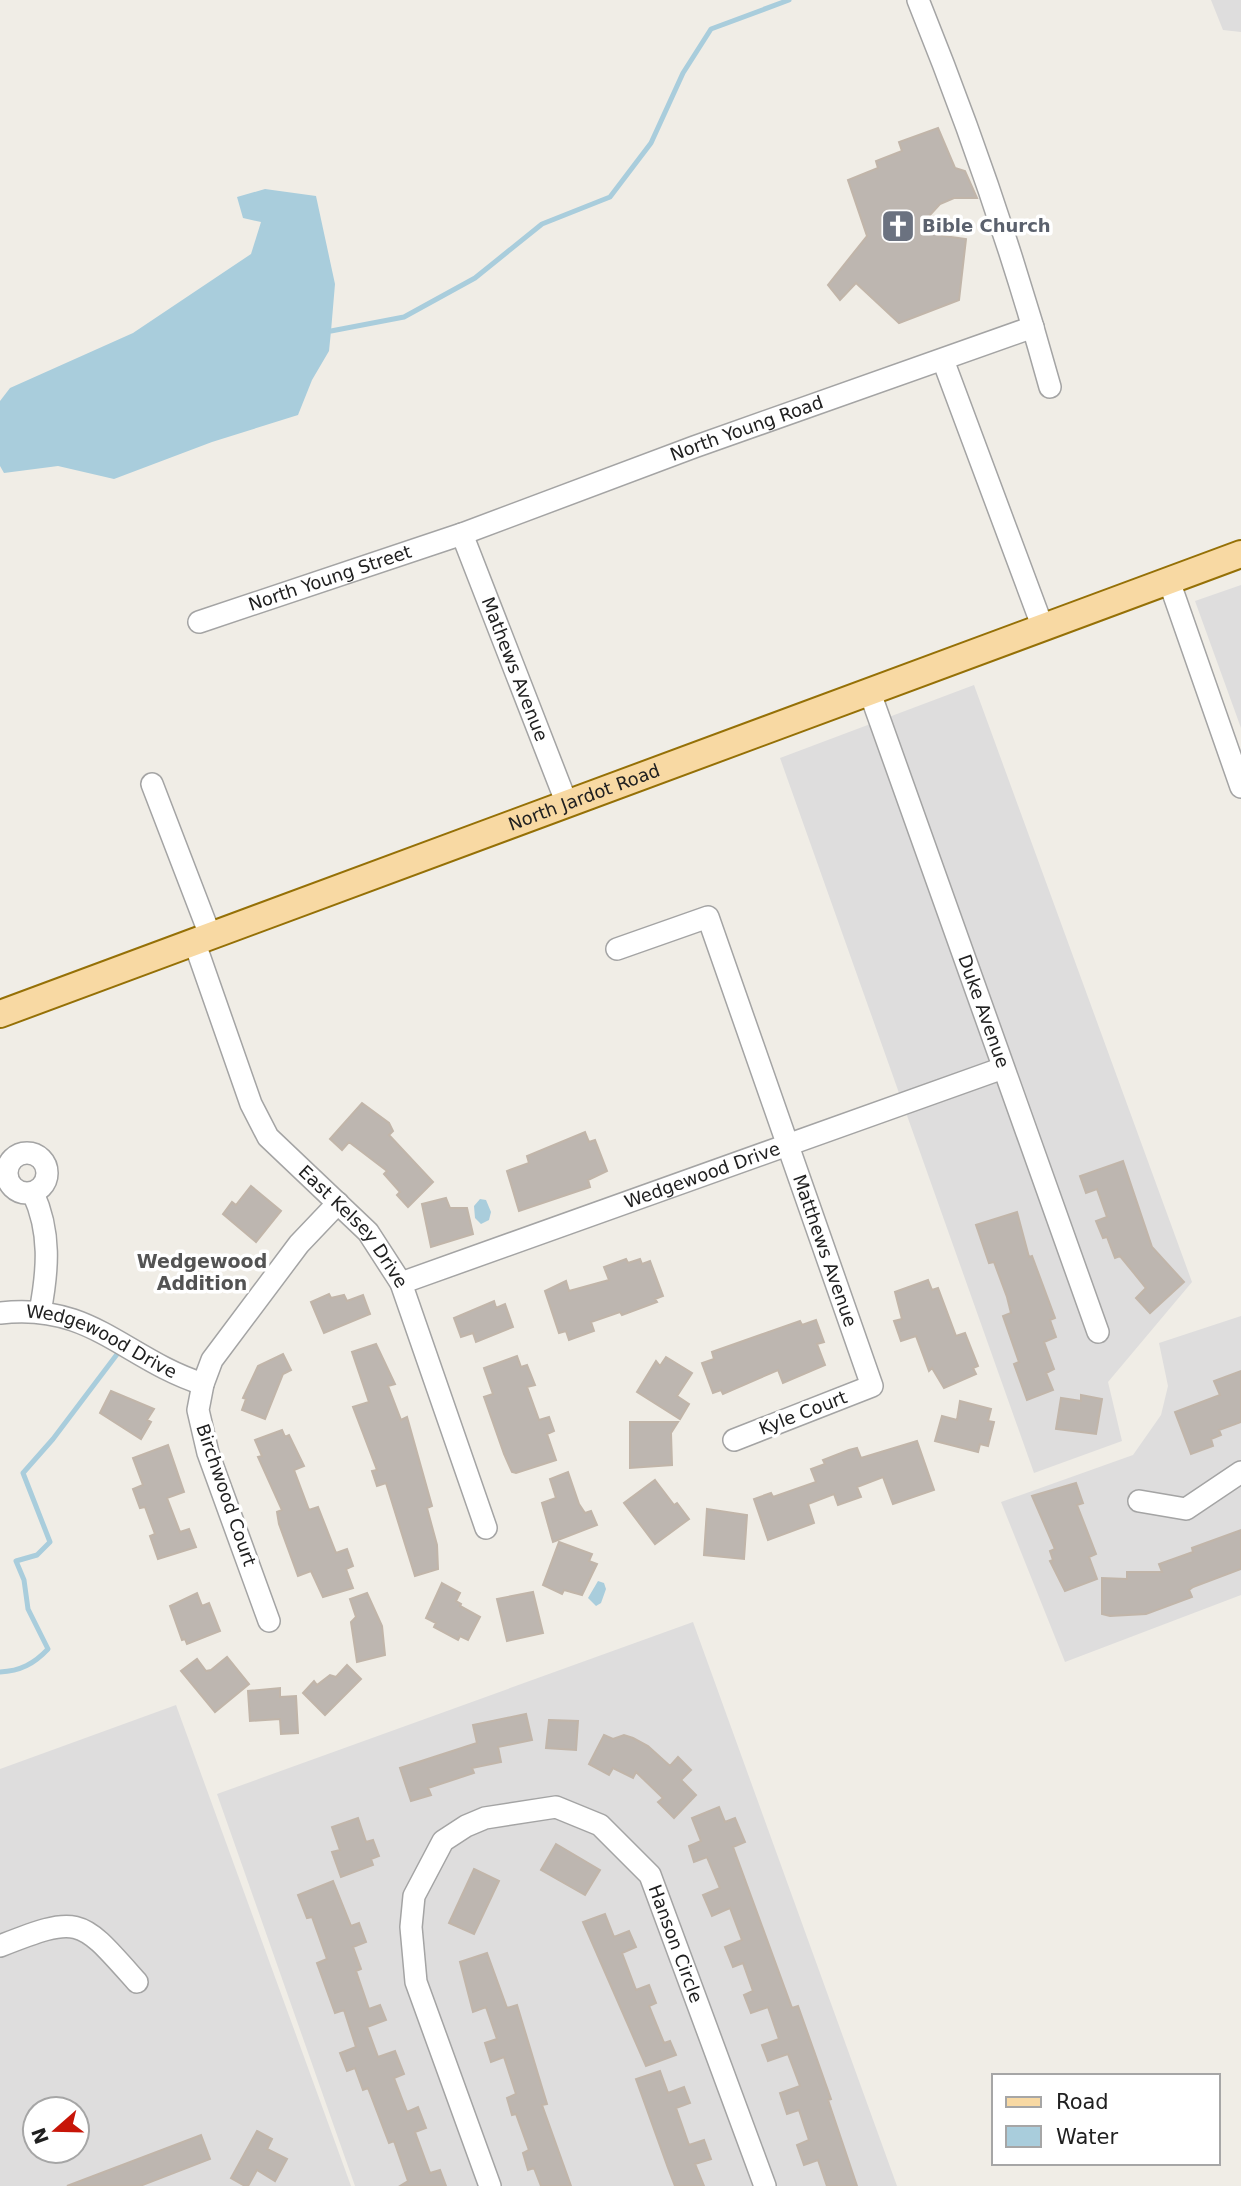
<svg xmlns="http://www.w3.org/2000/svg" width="1241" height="2186" viewBox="0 0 1241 2186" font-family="'DejaVu Sans',sans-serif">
  <rect width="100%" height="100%" fill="#f0ede6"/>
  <path fill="#dedddd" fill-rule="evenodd" d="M 1211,0 L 1241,0 L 1241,32 L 1223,30 Z
    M 1241,585 L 1241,728 L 1195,601 Z
    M 974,685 L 1192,1282 L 1108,1382 L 1122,1441 L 1034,1473 L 780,758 Z
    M 1241,1316 L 1241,1595 L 1065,1662 L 1001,1502 L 1133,1455 L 1161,1415 L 1168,1386 L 1159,1343 Z
    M 693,1622 L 897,2186 L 355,2186 L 217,1794 Z
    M 176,1705 L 351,2186 L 0,2186 L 0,1769 ZM 35,2109 L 77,2109 L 77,2151 L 35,2151 Z"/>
  <path fill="#a9cddc" d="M 265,189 L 316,196 L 335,284 L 331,331 L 329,351 L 312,380 L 298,415 L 212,442 L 114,479 L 58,466 L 4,473 L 0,466 L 0,401 L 10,388 L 133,333 L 251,254 L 261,222 L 243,218 L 237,197 Z
    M 480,1199 L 486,1200 L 491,1212 L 489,1220 L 481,1224 L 475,1218 L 474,1206 Z
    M 598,1581 L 604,1583 L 606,1589 L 601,1603 L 596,1606 L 588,1598 Z"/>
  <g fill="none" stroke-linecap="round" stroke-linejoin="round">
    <path stroke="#a9cddc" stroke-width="5" d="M 331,331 L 404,317 L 475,278 L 542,224 L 610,197 L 651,143 L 683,73 L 711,29 L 789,0
      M 0,1672 C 20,1671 34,1664 48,1649 L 28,1609 L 24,1580 L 16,1561 L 37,1555 L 50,1542 L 23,1473 L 53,1439 L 121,1349"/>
  </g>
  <path fill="#bdb6b0" stroke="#c1b5a9" stroke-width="2" d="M 938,128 L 955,168 L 965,171 L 977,198 L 954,198 L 940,204 L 929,216 L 937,235 L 966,239 L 959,300 L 899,323 L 856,283 L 840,300 L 828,285 L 867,236 L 848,180 L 878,168 L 876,161 L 902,151 L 899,142 Z
    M 362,1103 L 389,1123 L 393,1131 L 389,1135 L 433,1182 L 408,1207 L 397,1195 L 400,1192 L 384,1174 L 387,1171 L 349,1142 L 342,1150 L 330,1139 Z
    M 585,1132 L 589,1142 L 595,1140 L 607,1171 L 588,1180 L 590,1187 L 519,1211 L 507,1171 L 529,1163 L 527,1156 Z
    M 1123,1161 L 1152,1247 L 1184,1282 L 1150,1313 L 1136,1298 L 1146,1288 L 1120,1256 L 1115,1258 L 1107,1237 L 1103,1238 L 1096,1221 L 1107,1217 L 1097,1189 L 1086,1193 L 1080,1176 Z
    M 251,1186 L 281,1211 L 256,1242 L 223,1214 L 232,1202 L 236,1205 Z
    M 446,1198 L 450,1208 L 467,1208 L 473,1234 L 431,1247 L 422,1204 Z
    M 1017,1212 L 1029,1257 L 1032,1256 L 1055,1318 L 1050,1320 L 1056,1337 L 1044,1342 L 1054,1369 L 1046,1373 L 1053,1390 L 1027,1400 L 1014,1364 L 1019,1362 L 1003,1316 L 1011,1313 L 1007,1297 L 994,1262 L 989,1263 L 976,1225 Z
    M 626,1259 L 628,1263 L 640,1259 L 642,1264 L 650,1261 L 663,1296 L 655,1299 L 657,1302 L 622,1315 L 620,1312 L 591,1322 L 594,1331 L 569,1340 L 566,1331 L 559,1333 L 545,1291 L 566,1281 L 569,1291 L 609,1280 L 604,1267 Z
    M 928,1280 L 932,1290 L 938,1288 L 956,1336 L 965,1333 L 978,1366 L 973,1368 L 976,1374 L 944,1388 L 932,1368 L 929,1371 L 916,1336 L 901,1341 L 894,1321 L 902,1319 L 895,1292 Z
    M 329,1294 L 331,1298 L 344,1295 L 347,1301 L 363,1295 L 370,1314 L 324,1333 L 311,1302 Z
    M 494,1301 L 496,1308 L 505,1304 L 513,1327 L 476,1342 L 473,1333 L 461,1337 L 454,1318 Z
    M 816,1320 L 824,1342 L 817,1344 L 825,1365 L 783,1383 L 778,1370 L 723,1394 L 721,1390 L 713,1393 L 702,1363 L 714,1359 L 712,1352 L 800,1321 L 802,1325 Z
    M 376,1344 L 395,1384 L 388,1386 L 401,1420 L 407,1417 L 432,1506 L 427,1508 L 437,1545 L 438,1569 L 415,1576 L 386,1483 L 377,1486 L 372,1471 L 377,1470 L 353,1407 L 369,1402 L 352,1352 Z
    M 283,1354 L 291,1370 L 283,1374 L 265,1419 L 242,1410 L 246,1399 L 243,1398 L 258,1366 Z
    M 517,1356 L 521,1367 L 527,1365 L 535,1385 L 527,1387 L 539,1420 L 549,1417 L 554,1431 L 547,1434 L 556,1460 L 516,1473 L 512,1472 L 504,1454 L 484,1397 L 493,1394 L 484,1368 Z
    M 666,1357 L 692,1373 L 677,1396 L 689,1404 L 680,1419 L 637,1392 L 656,1361 L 660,1366 Z
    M 1241,1371 L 1241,1422 L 1219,1430 L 1221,1435 L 1211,1439 L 1213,1446 L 1191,1454 L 1175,1412 L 1220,1395 L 1214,1381 Z
    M 111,1391 L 154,1409 L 147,1420 L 151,1422 L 141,1439 L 100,1413 Z
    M 1081,1395 L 1102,1399 L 1096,1434 L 1056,1429 L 1061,1398 L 1081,1401 Z
    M 960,1401 L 991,1409 L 988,1421 L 994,1422 L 988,1446 L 980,1444 L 978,1452 L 935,1441 L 942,1416 L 957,1420 Z
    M 630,1422 L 678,1422 L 671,1433 L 672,1465 L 630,1468 Z
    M 282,1430 L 285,1437 L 289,1435 L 304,1466 L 294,1470 L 309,1510 L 318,1507 L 336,1553 L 347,1549 L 353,1566 L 346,1569 L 353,1588 L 323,1597 L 311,1571 L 298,1576 L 279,1524 L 277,1512 L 282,1510 L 258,1457 L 262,1456 L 255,1440 Z
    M 917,1441 L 934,1490 L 893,1504 L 883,1477 L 857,1487 L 861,1497 L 838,1505 L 834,1494 L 808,1504 L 814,1523 L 768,1540 L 754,1499 L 771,1493 L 773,1497 L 816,1482 L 811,1469 L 825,1464 L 823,1460 L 849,1450 L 857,1448 L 861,1458 Z
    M 168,1445 L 184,1492 L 167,1498 L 180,1532 L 189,1529 L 196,1547 L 158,1559 L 150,1536 L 155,1534 L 145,1507 L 140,1508 L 133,1489 L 143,1485 L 133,1458 Z
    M 568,1472 L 579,1504 L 585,1513 L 591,1511 L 597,1525 L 553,1542 L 542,1503 L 556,1498 L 550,1479 Z
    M 655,1480 L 674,1505 L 677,1503 L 689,1519 L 655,1544 L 624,1503 Z
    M 1076,1483 L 1083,1503 L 1077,1505 L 1096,1554 L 1089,1557 L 1097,1579 L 1065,1591 L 1050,1561 L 1053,1560 L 1050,1551 L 1055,1549 L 1032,1496 Z
    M 707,1509 L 747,1515 L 744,1559 L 704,1555 Z
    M 1241,1530 L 1241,1569 L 1193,1587 L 1189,1590 L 1192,1597 L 1146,1614 L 1110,1616 L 1102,1614 L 1102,1578 L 1127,1579 L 1127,1572 L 1162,1572 L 1159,1564 L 1193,1552 L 1192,1548 Z
    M 559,1542 L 592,1554 L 589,1561 L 597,1564 L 582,1595 L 564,1590 L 562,1594 L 543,1585 Z
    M 442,1583 L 460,1593 L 456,1601 L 461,1604 L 460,1606 L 480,1617 L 468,1640 L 460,1636 L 458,1640 L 434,1627 L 436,1623 L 426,1618 Z
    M 533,1592 L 543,1633 L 507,1641 L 497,1599 Z
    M 197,1593 L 202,1606 L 209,1603 L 220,1631 L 187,1644 L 185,1639 L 182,1640 L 170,1606 Z
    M 367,1593 L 382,1626 L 385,1655 L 357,1662 L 351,1622 L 356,1617 L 350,1599 Z
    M 227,1657 L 249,1684 L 215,1712 L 181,1671 L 197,1659 L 206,1671 L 211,1670 Z
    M 347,1665 L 361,1679 L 325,1715 L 303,1693 L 314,1681 L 317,1685 L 330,1675 L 336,1677 Z
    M 280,1688 L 280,1697 L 296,1696 L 298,1733 L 281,1734 L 280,1719 L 250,1721 L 248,1691 Z
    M 526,1714 L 532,1740 L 498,1747 L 501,1762 L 472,1768 L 474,1773 L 428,1788 L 431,1795 L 411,1801 L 400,1768 L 477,1743 L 473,1725 Z
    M 549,1720 L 578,1721 L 576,1750 L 546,1748 Z
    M 604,1735 L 613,1739 L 624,1735 L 633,1738 L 648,1746 L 670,1766 L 678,1757 L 691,1770 L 681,1780 L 696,1795 L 674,1818 L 658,1802 L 663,1798 L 636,1772 L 633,1778 L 613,1768 L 609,1775 L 589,1764 Z
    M 719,1807 L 725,1822 L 735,1818 L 745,1842 L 733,1847 L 792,2008 L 798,2006 L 831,2099 L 828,2100 L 857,2186 L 827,2186 L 818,2160 L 804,2165 L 797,2145 L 809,2140 L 799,2110 L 787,2114 L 780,2093 L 800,2086 L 788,2054 L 768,2061 L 762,2045 L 779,2039 L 768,2007 L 751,2013 L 744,1995 L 753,1991 L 743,1963 L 733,1967 L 725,1947 L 742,1940 L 730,1908 L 712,1916 L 703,1895 L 720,1888 L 707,1857 L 694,1862 L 689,1846 L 701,1841 L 692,1818 Z
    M 358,1818 L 366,1842 L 373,1840 L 379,1856 L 371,1859 L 373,1865 L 341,1877 L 332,1852 L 340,1850 L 332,1827 Z
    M 556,1844 L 600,1870 L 585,1895 L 541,1870 Z
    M 474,1869 L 499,1881 L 474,1934 L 449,1923 Z
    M 333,1881 L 351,1926 L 359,1923 L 366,1942 L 353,1947 L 361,1969 L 356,1971 L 369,2009 L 380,2005 L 386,2020 L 367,2027 L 378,2057 L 395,2051 L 404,2074 L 394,2078 L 407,2112 L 418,2107 L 426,2128 L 415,2132 L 430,2173 L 440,2170 L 446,2186 L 400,2186 L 408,2181 L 394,2141 L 389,2143 L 368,2088 L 363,2090 L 355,2068 L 347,2071 L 340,2053 L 356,2047 L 344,2010 L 335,2013 L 317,1963 L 327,1959 L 312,1917 L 307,1918 L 298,1895 Z
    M 605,1914 L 614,1937 L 629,1931 L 636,1947 L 622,1953 L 636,1990 L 649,1985 L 656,2003 L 649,2006 L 664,2043 L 670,2041 L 676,2055 L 646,2066 L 583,1922 Z
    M 487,1953 L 507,2008 L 517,2005 L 547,2104 L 542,2105 L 571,2186 L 541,2186 L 534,2168 L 528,2170 L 523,2153 L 529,2150 L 516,2114 L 512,2115 L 507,2098 L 516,2094 L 504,2057 L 491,2062 L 485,2043 L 497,2039 L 486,2007 L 473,2012 L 460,1962 Z
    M 660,2071 L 668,2093 L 684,2087 L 690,2103 L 676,2108 L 689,2145 L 704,2140 L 711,2159 L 695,2164 L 704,2186 L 675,2186 L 668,2168 L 636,2079 Z
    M 257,2131 L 272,2139 L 267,2149 L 287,2159 L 275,2181 L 257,2170 L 248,2186 L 245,2186 L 231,2178 Z
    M 201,2135 L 210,2159 L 140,2186 L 67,2186 Z"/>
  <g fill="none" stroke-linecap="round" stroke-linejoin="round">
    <g stroke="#a4a4a4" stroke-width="24">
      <g id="minor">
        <path d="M 918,0 C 969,126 1014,256 1050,387"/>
        <path d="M 943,360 L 1043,628"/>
        <path id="s1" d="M 462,534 L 567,804"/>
        <path d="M 1169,581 L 1241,787"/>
        <path id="s2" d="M 199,622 L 462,534 L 694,447 L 1033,327"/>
        <path id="s3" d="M 869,690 L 1098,1332"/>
        <path d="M 152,784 L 210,935"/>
        <path id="s4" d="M 194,941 L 251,1104 L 268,1137 L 368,1232 L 401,1283 L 486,1528"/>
        <path id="s5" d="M 617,949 L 708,917 L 872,1386 L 734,1440"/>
        <circle cx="27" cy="1173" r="20"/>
        <path d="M 33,1193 C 51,1232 48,1270 40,1312"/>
        <path id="s6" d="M 401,1283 L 1003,1068"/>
        <path id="s7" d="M 0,1313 C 91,1302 125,1359 203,1384"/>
        <path d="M 1139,1501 L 1186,1509 L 1241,1472"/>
        <path d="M 269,1621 L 208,1453 L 198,1410 L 203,1384 L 212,1360 L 299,1244 L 338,1203"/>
        <path d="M 0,1946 C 81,1914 80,1918 137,1982"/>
        <path id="s8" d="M 490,2186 L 416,1982 L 411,1927 L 414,1896 L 443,1841 L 466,1826 L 485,1818 L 556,1807 L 600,1825 L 650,1875 L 765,2186"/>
      </g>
    </g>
    <g stroke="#957006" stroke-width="30">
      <g id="major">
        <path id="s9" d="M 0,1014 L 1241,554"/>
      </g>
    </g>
    <use href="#minor" stroke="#fff" stroke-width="21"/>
    <use href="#major" stroke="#f8d9a3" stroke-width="26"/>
  </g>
  <defs>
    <g id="church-square" transform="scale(1.75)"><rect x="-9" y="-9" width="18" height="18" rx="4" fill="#6b7280" stroke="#fff"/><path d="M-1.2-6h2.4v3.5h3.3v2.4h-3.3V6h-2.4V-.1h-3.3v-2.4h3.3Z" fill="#fff"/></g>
  </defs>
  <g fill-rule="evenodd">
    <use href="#church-square" x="898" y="226"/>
  </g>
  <g text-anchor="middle" stroke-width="7" stroke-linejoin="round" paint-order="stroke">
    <g font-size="18" font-weight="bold" fill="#5b616d" stroke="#fff" text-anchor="start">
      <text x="922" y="232">Bible Church</text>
    </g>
    <g font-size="18" fill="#202020" stroke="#fff">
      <text dy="6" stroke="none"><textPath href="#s2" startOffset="581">North Young Road</textPath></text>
      <text dy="6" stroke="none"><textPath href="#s2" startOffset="138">North Young Street</textPath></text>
      <text dy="6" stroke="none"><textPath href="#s1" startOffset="145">Mathews Avenue</textPath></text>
      <text dy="6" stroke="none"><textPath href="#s9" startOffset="623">North Jardot Road</textPath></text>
      <text dy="6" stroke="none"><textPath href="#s3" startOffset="341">Duke Avenue</textPath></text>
      <text dy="6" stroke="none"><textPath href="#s6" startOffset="320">Wedgewood Drive</textPath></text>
      <text dy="6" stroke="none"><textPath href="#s4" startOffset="334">East Kelsey Drive</textPath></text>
      <text dy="6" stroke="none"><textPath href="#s5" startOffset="450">Matthews Avenue</textPath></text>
      <text dy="6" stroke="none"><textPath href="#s7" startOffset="108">Wedgewood Drive</textPath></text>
      <text transform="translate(803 1413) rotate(-21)" y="6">Kyle Court</text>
      <text transform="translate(226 1495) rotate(71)" y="6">Birchwood Court</text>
      <text dy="6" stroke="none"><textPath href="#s8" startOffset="677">Hanson Circle</textPath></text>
    </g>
    <g font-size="19" font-weight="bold" fill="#535353" stroke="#fff">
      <text x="202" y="1268">Wedgewood<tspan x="202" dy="22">Addition</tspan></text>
    </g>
  </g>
  <rect x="992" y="2074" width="228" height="91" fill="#ffffff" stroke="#a6a6a6" stroke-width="2"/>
  <rect x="1006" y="2097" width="35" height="10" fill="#f8d9a3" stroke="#a6a6a6" stroke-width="2"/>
  <text x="1056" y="2109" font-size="21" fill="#202020">Road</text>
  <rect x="1006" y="2126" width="35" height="21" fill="#a9cddc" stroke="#a6a6a6" stroke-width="2"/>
  <text x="1056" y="2144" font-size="21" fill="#202020">Water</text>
  <g transform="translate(56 2130) rotate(250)"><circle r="33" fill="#ffffff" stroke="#a6a6a6" stroke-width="2"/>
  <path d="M0-5L12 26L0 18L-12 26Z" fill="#c71508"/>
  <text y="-10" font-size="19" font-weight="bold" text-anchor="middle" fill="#202020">N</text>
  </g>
</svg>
